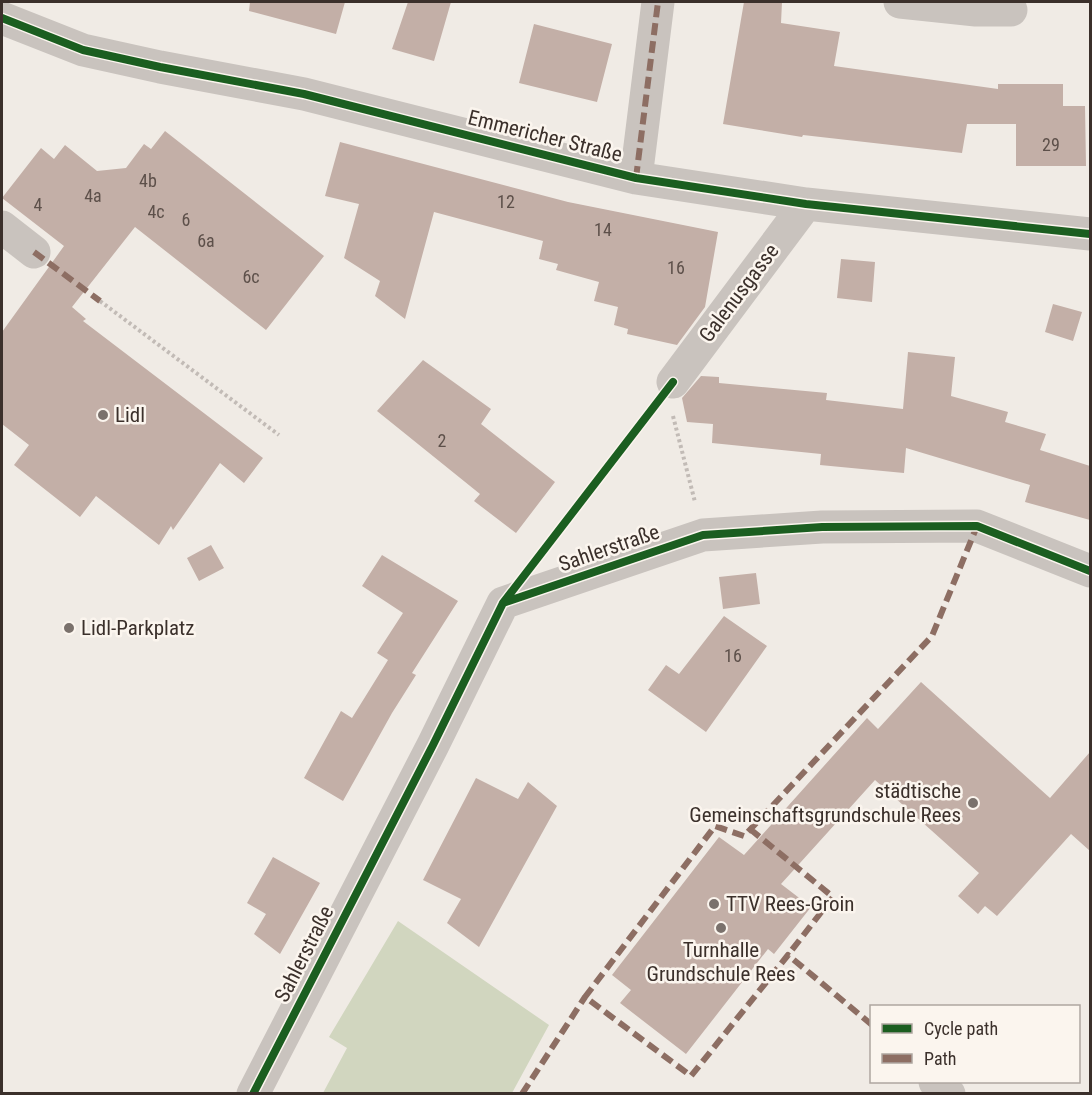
<svg xmlns="http://www.w3.org/2000/svg" width="1092" height="1095" viewBox="0 0 1092 1095" font-family="'Roboto Condensed',sans-serif">
  <rect width="100%" height="100%" fill="#f0ebe5"/>
  <path fill="#d1d6bf" d="M 398,921 L 549,1025 L 512,1093 L 323,1093 L 347,1048 L 329,1037 Z"/>
  <path fill="#c3afa7" d="M 250,2 L 345,2 L 336,34 L 249,11 Z
    M 408,2 L 451,2 L 434,61 L 392,49 Z
    M 744,2 L 782,2 L 781,23 L 840,32 L 834,66 L 998,89 L 998,84 L 1063,84 L 1063,106 L 1085,106 L 1086,166 L 1016,166 L 1016,124 L 967,124 L 962,153 L 803,135 L 802,137 L 723,124 Z
    M 534,24 L 612,44 L 597,102 L 519,83 Z
    M 165,131 L 324,256 L 266,330 L 135,227 L 72,307 L 86,319 L 83,321 L 263,458 L 244,483 L 220,463 L 173,530 L 171,526 L 159,545 L 96,496 L 80,517 L 14,465 L 29,445 L 2,424 L 2,332 L 64,246 L 2,198 L 41,148 L 54,159 L 65,145 L 97,171 L 126,168 L 144,144 L 151,149 Z
    M 340,142 L 568,202 L 718,232 L 705,307 L 677,345 L 627,334 L 628,329 L 614,325 L 618,307 L 594,301 L 599,282 L 556,270 L 558,264 L 539,259 L 543,241 L 434,212 L 405,319 L 375,296 L 380,281 L 344,258 L 359,204 L 325,196 Z
    M 841,259 L 875,262 L 872,302 L 837,298 Z
    M 1053,304 L 1082,312 L 1073,341 L 1045,332 Z
    M 908,352 L 955,357 L 951,396 L 1008,412 L 1005,422 L 1046,434 L 1040,450 L 1090,466 L 1090,520 L 1025,502 L 1030,485 L 906,448 L 904,473 L 820,465 L 821,454 L 712,443 L 713,424 L 687,422 L 682,398 L 701,376 L 719,377 L 719,383 L 827,393 L 826,400 L 903,409 Z
    M 423,360 L 491,409 L 481,424 L 555,482 L 516,533 L 474,501 L 480,494 L 377,411 Z
    M 211,545 L 224,568 L 199,581 L 187,558 Z
    M 382,555 L 458,601 L 412,673 L 416,675 L 392,713 L 343,801 L 304,778 L 341,711 L 352,718 L 388,660 L 377,653 L 403,613 L 362,586 Z
    M 756,573 L 760,604 L 723,609 L 719,577 Z
    M 724,616 L 767,646 L 706,732 L 648,690 L 666,665 L 679,674 Z
    M 921,682 L 1050,798 L 1090,752 L 1090,851 L 1071,834 L 997,916 L 985,906 L 978,914 L 958,896 L 979,873 L 875,780 L 781,884 L 811,907 L 774,954 L 768,949 L 686,1054 L 620,1003 L 631,990 L 612,975 L 719,837 L 744,855 L 867,718 L 878,729 Z
    M 476,778 L 518,799 L 528,782 L 557,806 L 479,947 L 447,923 L 461,899 L 423,880 Z
    M 273,857 L 320,883 L 280,954 L 254,934 L 266,914 L 247,903 Z"/>
  <g fill="none" stroke-linecap="round" stroke-linejoin="round">
    <path stroke="#c2bbb6" stroke-width="4" stroke-dasharray="3 3" stroke-linecap="butt" d="M 100,301 L 279,435
      M 673,416 L 695,502"/>
    <path stroke="#c9c3be" stroke-width="33" d="M 900,2 L 976,10 L 1011,10
      M 2,18 L 83,50 L 160,67 L 304,94 L 636,178 L 806,204 L 1090,234
      M 636,178 L 658,2
      M 2,227 L 34,252
      M 673,382 L 806,204
      M 935,1082 L 949,1094
      M 253,1094 L 433,745 L 503,603 L 703,535 L 822,527 L 977,526 L 1090,571"/>
    <path stroke="#8d6e63" stroke-width="6" stroke-dasharray="12 6" stroke-linecap="butt" d="M 636,178 L 658,2
      M 34,252 L 100,301
      M 750,829 L 833,897 L 788,955
      M 872,1025 L 788,955 L 691,1076 L 585,997 L 715,826 L 744,836 L 932,636 L 977,526
      M 522,1094 L 585,997"/>
    <g stroke="#fbf5ee" stroke-width="11">
      <path id="cycleway" d="M 2,18 L 83,50 L 160,67 L 304,94 L 636,178 L 806,204 L 1090,234
        M 503,603 L 673,382
        M 253,1094 L 433,745 L 503,603 L 703,535 L 822,527 L 977,526 L 1090,571"/>
    </g>
    <use href="#cycleway" stroke="#1b5e20" stroke-width="8"/>
  </g>
  <g fill="#7a716c" stroke="#fbf5ee" stroke-width="2">
    <circle cx="103" cy="415" r="6"/>
    <circle cx="69" cy="628" r="6"/>
    <circle cx="973" cy="803" r="6"/>
    <circle cx="714" cy="904" r="6"/>
    <circle cx="721" cy="928" r="6"/>
  </g>
  <g text-anchor="middle" stroke-width="5" stroke-linejoin="round" paint-order="stroke">
    <g font-size="18" fill="#5d504a">
      <text x="1051" y="151">29</text>
      <text x="148" y="187">4b</text>
      <text x="93" y="202">4a</text>
      <text x="506" y="208">12</text>
      <text x="38" y="211">4</text>
      <text x="156" y="218">4c</text>
      <text x="186" y="226">6</text>
      <text x="603" y="236">14</text>
      <text x="206" y="247">6a</text>
      <text x="676" y="274">16</text>
      <text x="251" y="283">6c</text>
      <text x="442" y="447">2</text>
      <text x="733" y="662">16</text>
    </g>
    <g font-size="21" fill="#3b302b" stroke="#fbf5ee">
      <text transform="translate(545 136) rotate(14)" y="7">Emmericher Straße</text>
      <text transform="translate(739 293) rotate(-53)" y="7">Galenusgasse</text>
      <text transform="translate(609 548) rotate(-19)" y="7">Sahlerstraße</text>
      <text transform="translate(304 954) rotate(-63)" y="7">Sahlerstraße</text>
    </g>
    <g font-size="21" fill="#3b302b" stroke="#fbf5ee" text-anchor="start">
      <text x="115" y="422">Lidl</text>
      <text x="81" y="635">Lidl-Parkplatz</text>
      <text x="961" y="798" text-anchor="end">städtische<tspan x="961" dy="24">Gemeinschaftsgrundschule Rees</tspan></text>
      <text x="726" y="911">TTV Rees-Groin</text>
      <text x="721" y="957" text-anchor="middle">Turnhalle<tspan x="721" dy="24">Grundschule Rees</tspan></text>
    </g>
  </g>
  <rect width="1092" height="1095" fill="none" stroke="#3b302b" stroke-width="6"/>
  <rect x="870" y="1005" width="210" height="78" fill="#fbf5ee" stroke="#aea6a0" stroke-width="1.5"/>
  <rect x="882" y="1024" width="30" height="9" fill="#1b5e20" stroke="#aea6a0" stroke-width="1.5"/>
  <text x="924" y="1035" font-size="18" fill="#3b302b">Cycle path</text>
  <rect x="882" y="1054" width="30" height="9" fill="#8d6e63" stroke="#aea6a0" stroke-width="1.5"/>
  <text x="924" y="1065" font-size="18" fill="#3b302b">Path</text>
</svg>
